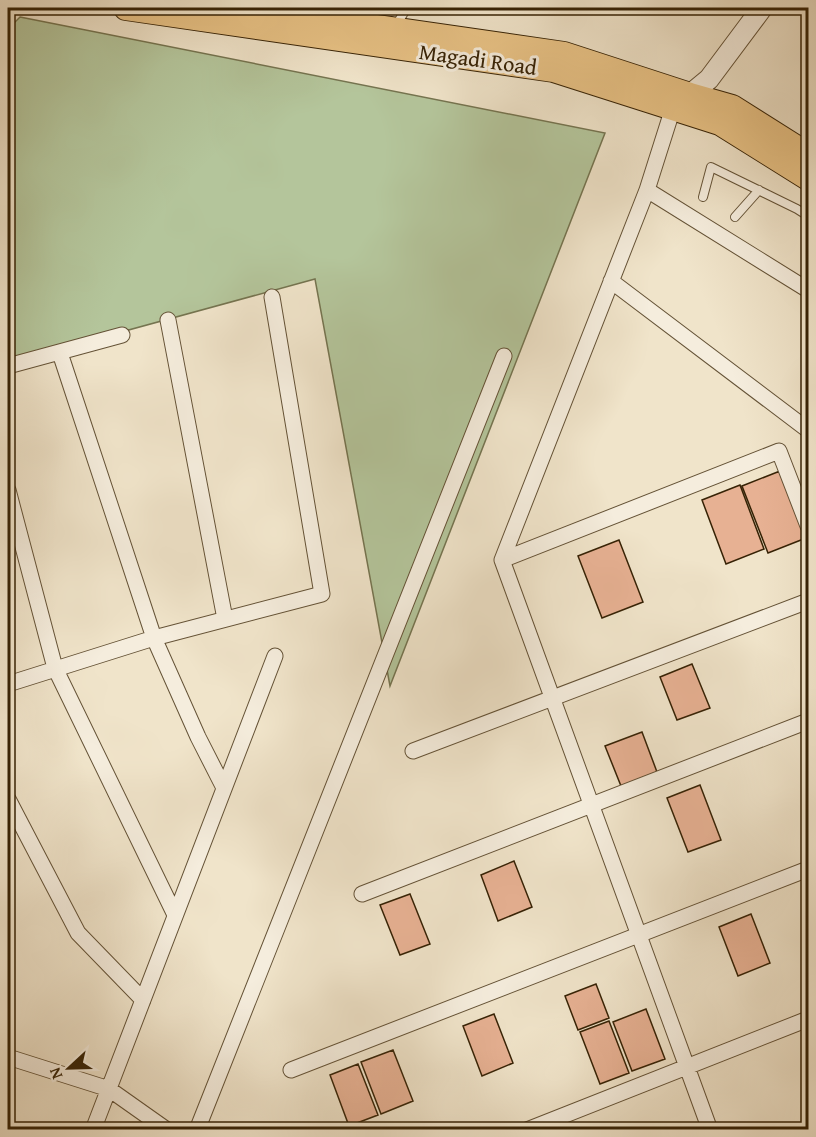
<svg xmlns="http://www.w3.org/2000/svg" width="816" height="1137" viewBox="0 0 816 1137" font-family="'Gentium Book Plus',serif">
  <rect width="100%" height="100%" fill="#f0e4ca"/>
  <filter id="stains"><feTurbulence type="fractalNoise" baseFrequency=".00333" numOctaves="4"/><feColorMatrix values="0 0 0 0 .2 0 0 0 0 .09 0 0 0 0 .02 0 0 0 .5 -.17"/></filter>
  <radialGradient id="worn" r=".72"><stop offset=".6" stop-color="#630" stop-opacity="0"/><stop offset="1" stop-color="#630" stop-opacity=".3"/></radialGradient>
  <path fill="#b4c59b" stroke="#757450" stroke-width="1.5" d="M 20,17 L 605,133 L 390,686 L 315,279 L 8,363 L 8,29 Z"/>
  <path fill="#e7b193" stroke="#362205" stroke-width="1.5" d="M 780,471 L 806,538 L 768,553 L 742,486 Z
    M 740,485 L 764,549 L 726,564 L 702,500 Z
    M 619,540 L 643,602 L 602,618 L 578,556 Z
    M 692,664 L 710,708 L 677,720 L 660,677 Z
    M 642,732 L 657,772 L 621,786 L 605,746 Z
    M 700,785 L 721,840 L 688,852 L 667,798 Z
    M 514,861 L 532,907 L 498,921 L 481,875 Z
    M 410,894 L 430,944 L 400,955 L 380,905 Z
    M 751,914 L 770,963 L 738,976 L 719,927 Z
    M 596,984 L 609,1018 L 578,1030 L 565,996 Z
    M 646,1009 L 665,1059 L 632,1071 L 613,1022 Z
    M 494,1014 L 513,1063 L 482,1076 L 463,1026 Z
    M 609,1021 L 629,1073 L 600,1084 L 580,1032 Z
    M 393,1050 L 413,1101 L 381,1114 L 361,1062 Z
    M 358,1064 L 378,1115 L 349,1126 L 330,1075 Z"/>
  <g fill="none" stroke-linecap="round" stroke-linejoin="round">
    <g stroke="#645236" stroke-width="10">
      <path id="service" d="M 396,25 L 407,8
        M 703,197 L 711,167 L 797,209 L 808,216
        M 735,217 L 759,190"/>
    </g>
    <g stroke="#645236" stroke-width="17">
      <path id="minor" d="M 673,108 L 647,190 L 502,560 L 710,1130
        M 647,190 L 808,290
        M 611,281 L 808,430
        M 168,320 L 225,619
        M 8,366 L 122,335
        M 8,490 L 55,668 L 175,915
        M 502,560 L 779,451 L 808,526
        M 8,684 L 154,638 L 60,353
        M 413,751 L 808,601
        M 224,788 L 198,737 L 154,638 L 322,594 L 272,297
        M 8,799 L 78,933 L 143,1000
        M 362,894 L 808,721
        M 8,1057 L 109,1089 L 167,1130
        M 291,1070 L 808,869
        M 93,1130 L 275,656
        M 197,1130 L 504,356
        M 527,1130 L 808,1019"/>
    </g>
    <g stroke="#645236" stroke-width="22">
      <path id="tertiary" d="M 680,103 L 709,79 L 762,8"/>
    </g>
    <g stroke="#362205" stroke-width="26">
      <path id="primary" d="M 126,8 L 554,70 L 720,123 L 808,178
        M 245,8 L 564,54 L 690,95 L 732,107 L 808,155"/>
    </g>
    <use href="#service" stroke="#f5eddd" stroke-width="8"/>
    <use href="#minor" stroke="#f5eddd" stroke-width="15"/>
    <use href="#tertiary" stroke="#f5eddd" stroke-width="20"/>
    <use href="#primary" stroke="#e8c285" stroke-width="24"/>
  </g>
  <g text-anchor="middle" stroke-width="6" stroke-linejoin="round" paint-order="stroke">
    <g font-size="22" fill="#362205" stroke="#f5eddd">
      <text transform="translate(478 59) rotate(8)" y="8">Magadi Road</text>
    </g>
  </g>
  <rect width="816" height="1137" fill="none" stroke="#f0e4ca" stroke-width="30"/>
  <rect x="9" y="9" width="798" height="1119" fill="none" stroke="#362205" stroke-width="3"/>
  <rect x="15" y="15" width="786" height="1107" fill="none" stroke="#362205" stroke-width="1.5"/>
  <g transform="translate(69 1068) rotate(248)" stroke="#f5eddd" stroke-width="4.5" paint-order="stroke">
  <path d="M0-4.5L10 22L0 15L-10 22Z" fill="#362205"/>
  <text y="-9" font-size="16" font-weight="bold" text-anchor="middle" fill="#362205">N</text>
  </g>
  <rect width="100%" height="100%" filter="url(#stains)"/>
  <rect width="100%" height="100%" fill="url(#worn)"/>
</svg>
